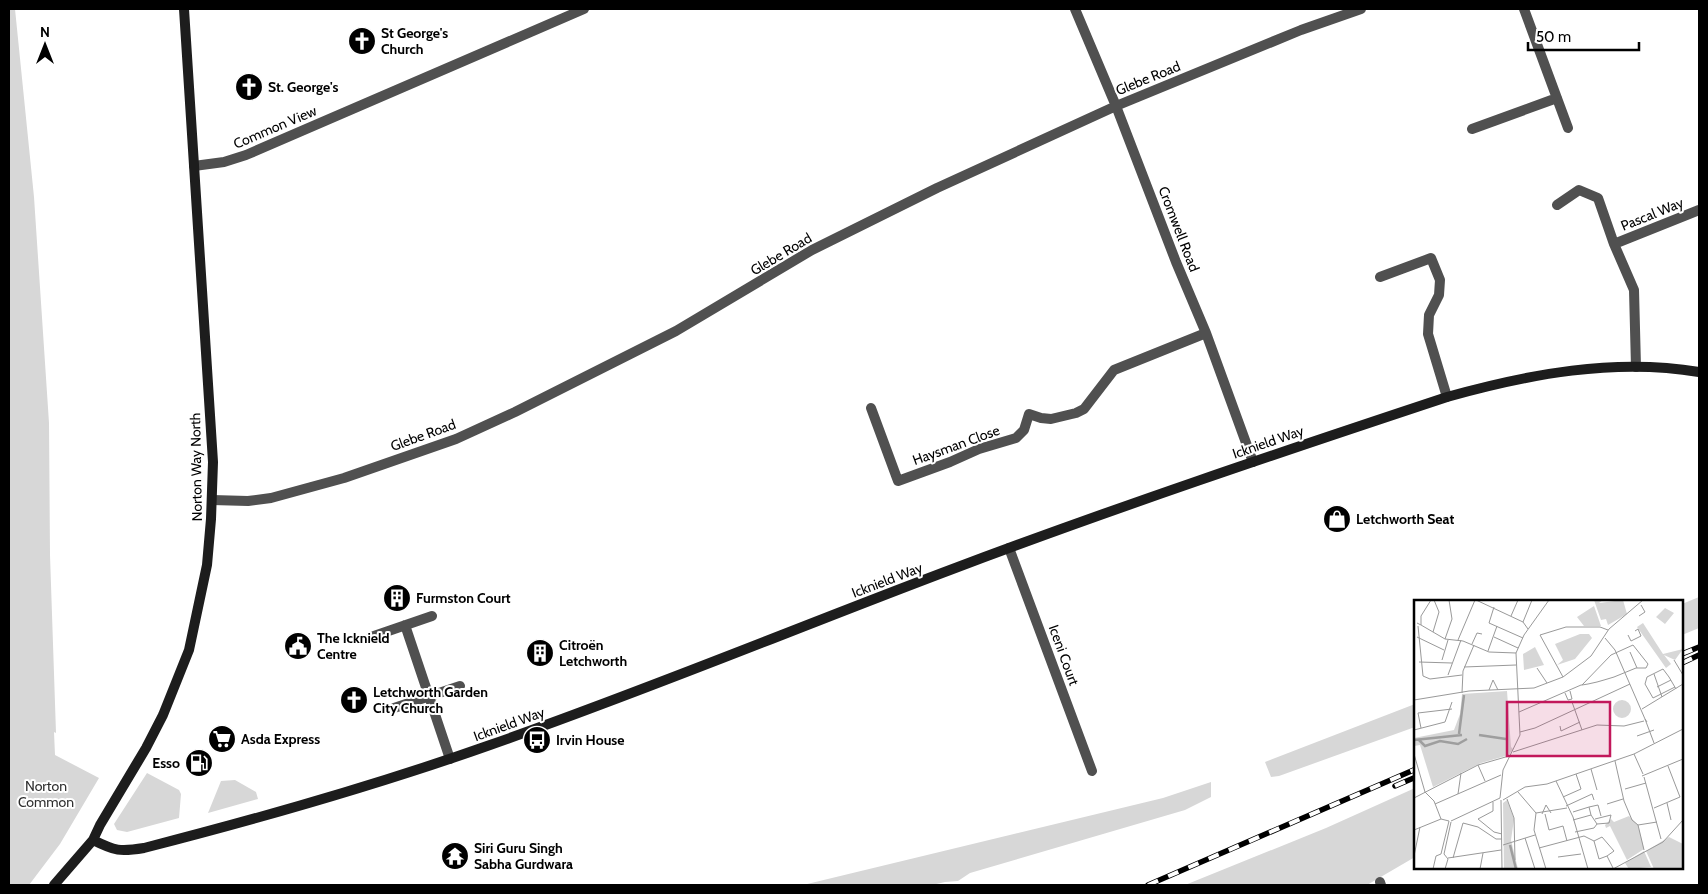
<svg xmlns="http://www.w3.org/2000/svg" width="1708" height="894" viewBox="0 0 1708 894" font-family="Cabin,sans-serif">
  <rect width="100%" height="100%" fill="#fff"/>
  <path fill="#d7d7d7" d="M 9,9 L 15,9 L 34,197 L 49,423 L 50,555 L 56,733 L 54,732 L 55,755 L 99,778 L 60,844 L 29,885 L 11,885 L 9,883 Z
    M 1699,597 L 1699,628 L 1682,635 L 1682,604 Z
    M 1415,704 L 1415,727 L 1279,776 L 1271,777 L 1265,762 Z
    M 147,773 L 179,790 L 181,794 L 179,818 L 127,832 L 117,830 L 114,824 Z
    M 235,780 L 256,792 L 258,799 L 208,813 L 221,781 Z
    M 1211,782 L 1211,797 L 1185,810 L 970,873 L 958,881 L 945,882 L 932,885 L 803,885 L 1163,798 Z
    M 1415,788 L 1415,857 L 1367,885 L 1185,885 L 1326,828 Z"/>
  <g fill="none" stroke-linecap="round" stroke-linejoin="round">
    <path stroke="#505050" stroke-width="10" d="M 1075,9 L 1116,106 L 1176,262 L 1206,333 L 1253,462
      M 1524,9 L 1568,128
      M 1472,129 L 1557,98
      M 194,166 L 224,162 L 246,155 L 584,9
      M 1557,205 L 1579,190 L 1598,198 L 1614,244 L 1634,290 L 1636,367
      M 1614,244 L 1699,210
      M 1380,277 L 1431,258 L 1440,280 L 1439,295 L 1429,315 L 1428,334 L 1447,397
      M 871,408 L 898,481 L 950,462 L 979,449 L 1016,438 L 1024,430 L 1029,414 L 1041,418 L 1051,419 L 1076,413 L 1084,409 L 1114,370 L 1206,333
      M 212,500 L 248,501 L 271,498 L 344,478 L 456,439 L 515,412 L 676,331 L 812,250 L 937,188 L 1116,106 L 1301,30 L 1361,9
      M 1009,548 L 1092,771
      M 405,625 L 450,759
      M 371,637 L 432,616
      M 394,708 L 460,686
      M 1380,882 L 1381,885"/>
    <path stroke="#1d1d1d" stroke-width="10" d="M 93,840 C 115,851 120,852 144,848 C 261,818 377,785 490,745 C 645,691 796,628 950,570 C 1114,508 1281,452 1447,397 C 1529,374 1614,358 1699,372
      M 54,885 L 93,840 L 100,825 L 146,748 L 163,715 L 189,650 L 207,565 L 211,519 L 213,462 L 184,9"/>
    <g stroke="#000" stroke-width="5.5">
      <path id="rail" d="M 1682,654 L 1699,647
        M 1682,663 L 1699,655
        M 1395,786 L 1416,777
        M 1148,885 L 1416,769"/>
    </g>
    <use href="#rail" stroke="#fff" stroke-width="4" stroke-dasharray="11" stroke-linecap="butt"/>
  </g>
  <defs>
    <g id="church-disc" transform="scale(1.4375)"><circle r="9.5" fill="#000" stroke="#fff"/><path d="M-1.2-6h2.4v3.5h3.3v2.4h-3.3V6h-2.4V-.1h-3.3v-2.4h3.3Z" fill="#fff"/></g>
    <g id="shop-disc" transform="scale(1.4375)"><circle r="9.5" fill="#000" stroke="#fff"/><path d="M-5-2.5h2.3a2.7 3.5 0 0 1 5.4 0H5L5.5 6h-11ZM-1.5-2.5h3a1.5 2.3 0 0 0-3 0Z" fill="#fff"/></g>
    <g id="building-disc" transform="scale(1.4375)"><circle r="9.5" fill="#000" stroke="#fff"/><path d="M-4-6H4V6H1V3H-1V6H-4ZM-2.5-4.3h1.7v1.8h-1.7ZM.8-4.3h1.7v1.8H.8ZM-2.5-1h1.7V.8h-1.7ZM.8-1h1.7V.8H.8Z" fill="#fff"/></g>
    <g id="civic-disc" transform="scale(1.4375)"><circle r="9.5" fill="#000" stroke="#fff"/><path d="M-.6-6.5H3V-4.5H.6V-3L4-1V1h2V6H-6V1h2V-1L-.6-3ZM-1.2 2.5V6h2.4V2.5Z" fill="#fff"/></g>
    <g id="supermarket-disc" transform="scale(1.4375)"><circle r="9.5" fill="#000" stroke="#fff"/><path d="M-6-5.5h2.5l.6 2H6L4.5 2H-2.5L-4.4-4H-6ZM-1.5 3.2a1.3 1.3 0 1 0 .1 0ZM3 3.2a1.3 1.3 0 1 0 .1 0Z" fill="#fff"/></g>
    <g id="bus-disc" transform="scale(1.4375)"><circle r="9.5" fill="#000" stroke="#fff"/><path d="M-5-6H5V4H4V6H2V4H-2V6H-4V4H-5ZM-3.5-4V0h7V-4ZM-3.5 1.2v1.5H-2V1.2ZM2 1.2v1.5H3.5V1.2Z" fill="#fff"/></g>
    <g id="fuel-disc" transform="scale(1.4375)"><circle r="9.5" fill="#000" stroke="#fff"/><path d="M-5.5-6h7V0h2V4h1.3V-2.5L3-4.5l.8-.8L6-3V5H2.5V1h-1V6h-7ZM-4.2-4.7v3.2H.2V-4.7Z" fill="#fff"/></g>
    <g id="temple-disc" transform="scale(1.4375)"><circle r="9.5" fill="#000" stroke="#fff"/><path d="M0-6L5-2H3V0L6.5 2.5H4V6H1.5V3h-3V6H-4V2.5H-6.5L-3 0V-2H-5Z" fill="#fff"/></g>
  </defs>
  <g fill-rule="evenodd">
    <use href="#church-disc" x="362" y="41"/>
    <use href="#church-disc" x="249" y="87"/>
    <use href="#shop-disc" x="1337" y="519"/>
    <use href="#building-disc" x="397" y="598"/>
    <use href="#civic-disc" x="298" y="646"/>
    <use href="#building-disc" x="540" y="653"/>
    <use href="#church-disc" x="354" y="700"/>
    <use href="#supermarket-disc" x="222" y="739"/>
    <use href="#bus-disc" x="537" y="740"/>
    <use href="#fuel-disc" x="199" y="763"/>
    <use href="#temple-disc" x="455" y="856"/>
  </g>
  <g text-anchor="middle" stroke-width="4" stroke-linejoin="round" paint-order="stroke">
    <g font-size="14" font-weight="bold" fill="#000" stroke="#fff" text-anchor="start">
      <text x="381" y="38">St George's<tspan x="381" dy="16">Church</tspan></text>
      <text x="268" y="92">St. George's</text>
      <text x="1356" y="524">Letchworth Seat</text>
      <text x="416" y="603">Furmston Court</text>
      <text x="317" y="643">The Icknield<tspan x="317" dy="16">Centre</tspan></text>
      <text x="559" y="650">Citroën<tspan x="559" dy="16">Letchworth</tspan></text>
      <text x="373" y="697">Letchworth Garden<tspan x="373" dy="16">City Church</tspan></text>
      <text x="241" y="744">Asda Express</text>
      <text x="556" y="745">Irvin House</text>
      <text x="180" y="768" text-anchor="end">Esso</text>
      <text x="474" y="853">Siri Guru Singh<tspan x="474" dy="16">Sabha Gurdwara</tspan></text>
    </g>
    <g font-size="14" fill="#000" stroke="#fff">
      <text transform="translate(1148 78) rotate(-22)" y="5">Glebe Road</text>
      <text transform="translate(275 127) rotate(-23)" y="5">Common View</text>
      <text transform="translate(1652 214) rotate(-22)" y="5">Pascal Way</text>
      <text transform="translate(1179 229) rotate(69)" y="5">Cromwell Road</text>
      <text transform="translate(781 254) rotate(-31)" y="5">Glebe Road</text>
      <text transform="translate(423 435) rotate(-20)" y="5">Glebe Road</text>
      <text transform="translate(1268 442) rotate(-19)" y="5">Icknield Way</text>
      <text transform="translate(956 445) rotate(-20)" y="5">Haysman Close</text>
      <text transform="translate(196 467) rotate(-91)" y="5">Norton Way North</text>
      <text transform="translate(887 580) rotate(-21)" y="5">Icknield Way</text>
      <text transform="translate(1064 655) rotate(70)" y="5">Iceni Court</text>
      <text transform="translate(509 724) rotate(-20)" y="5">Icknield Way</text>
    </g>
    <g font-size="14" fill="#2e2e2e" stroke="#fff">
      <text x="46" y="791">Norton<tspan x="46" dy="16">Common</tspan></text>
    </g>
  </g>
  <g transform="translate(1414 600)">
    <rect width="269" height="269" fill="#fff"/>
    <path d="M 180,0 L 189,0 L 185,3 L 209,0 L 213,14 L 194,25 L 192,19 L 187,20 ZM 180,6 L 187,26 L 170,26 L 163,17 ZM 251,8 L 260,13 L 251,24 L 242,17 ZM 229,23 L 249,54 L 269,49 L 261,60 L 250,55 L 257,64 L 252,68 L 223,27 ZM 166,34 L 175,34 L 178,38 L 161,59 L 143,65 L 149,60 L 141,44 ZM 121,47 L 130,65 L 110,70 L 109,54 ZM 93,91 L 97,147 L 99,149 L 95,155 L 67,163 L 19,187 L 6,145 L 0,146 L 0,138 L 40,130 L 46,114 L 48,94 ZM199 109a9 9 0 1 1 18 0a9 9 0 1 1-18 0ZM 93,200 L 100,219 L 97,240 L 104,269 L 90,268 L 89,203 ZM 215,216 L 224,225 L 230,249 L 213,260 L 196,226 L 192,228 L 191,225 L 197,219 L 200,222 ZM 255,237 L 269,244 L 269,269 L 240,269 L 232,251 ZM 230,251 L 237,267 L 215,269 L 211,263 Z" fill="#d7d7d7"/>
    <path fill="none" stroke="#9e9e9e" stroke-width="2.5" d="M 45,134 L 50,95M 65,135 L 92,139M 0,140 L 48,135M 5,140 L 11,146 L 26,141 L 44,144 L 53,139M 96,245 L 102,269"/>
    <path fill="none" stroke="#999" stroke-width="1" d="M 62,0 L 109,22 L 114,29M 80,7 L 75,23 L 109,38M 97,16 L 104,0M 225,16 L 231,12 L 227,5M 109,22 L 118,0M 3,23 L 7,25 L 7,16 L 17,0M 7,25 L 31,39 L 49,41 L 75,52 L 102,53M 4,26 L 9,76M 19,32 L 25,12 L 20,0M 214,35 L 217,41 L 227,36 L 224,29 L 221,31M 3,37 L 30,50M 80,37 L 104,48M 191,38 L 201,50 L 231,119M 31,39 L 38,19 L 35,0M 44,40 L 61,0M 58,44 L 63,33 L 68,34M 74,51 L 83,26M 216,52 L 223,68M 28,60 L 34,40M 260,60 L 269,75M 5,62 L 38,63M 50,67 L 102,65M 123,68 L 133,83M 240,74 L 248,97M 34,75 L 47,40M 9,76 L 16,79 L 48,75M 149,77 L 126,35 L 152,27 L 186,27 L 194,30M 243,87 L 257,80M 261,87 L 239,98 L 231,84 L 233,77 L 249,69 L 255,77 L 262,89M 75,90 L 79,80 L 84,90M 48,93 L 49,71 L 60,45M 151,93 L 154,100 L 158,99 L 156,91M 0,100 L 55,91 L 120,88 L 149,77 L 177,56 L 195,29 L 229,0M 158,102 L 168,130M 228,109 L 269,84M 105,112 L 167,85 L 168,85 L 174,84 L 183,82 L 190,80 L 200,77 L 222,68 L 232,68 L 234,64 L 219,45 L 197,55 L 168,85M 233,122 L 231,119 L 240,143M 146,126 L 147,131 L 166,122M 7,128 L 4,113 L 38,109M 0,130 L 31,122 L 38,102M 106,132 L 121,128 L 216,84M 223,136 L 240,130M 99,152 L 183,125 L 210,126 L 230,121M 0,154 L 11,192 L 20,201 L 27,219M 220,154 L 229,174M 201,161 L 210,201 L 218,220 L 224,225 L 230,250M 64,165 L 71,181M 177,169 L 183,190M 228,176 L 269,159M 230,177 L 247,239M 142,181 L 159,217 L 174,269M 211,189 L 232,183M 104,192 L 122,213 L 153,208M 44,194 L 47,173M 149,197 L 167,189 L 162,174M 0,198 L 64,165 L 95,156M 86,198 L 89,170 L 106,135 L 102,53 L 110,35 L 135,0M 93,199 L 100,218 L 101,260M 87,200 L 88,269M 89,200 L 111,187 L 133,184 L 220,154 L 269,129M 79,202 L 79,211 L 64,219 L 80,232 L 88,234M 253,203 L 257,220M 21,204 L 87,175M 193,204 L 209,199M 152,206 L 178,194 L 180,200M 175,207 L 184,205 L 187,216M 240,208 L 266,197 L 254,166M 159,212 L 175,207 L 177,215M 122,213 L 120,230 L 132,269M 128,214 L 132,205 L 137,213M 131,214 L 135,230 L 149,226 L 153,241M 181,219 L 197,215 L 195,223 L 183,224M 159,220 L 177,215 L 183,224 L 180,228 L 161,232M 37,221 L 86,198M 49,223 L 64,227 L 82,239 L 88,239M 224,225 L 243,222M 0,230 L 27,219 L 35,221M 111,238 L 121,269M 180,241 L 185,259 L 193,256M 89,245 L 121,235M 125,248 L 170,236 L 180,241 L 188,237 L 200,251 L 193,256 L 199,268M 0,256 L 6,227M 144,257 L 167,254M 34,258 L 87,250M 39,258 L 49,223M 19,269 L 22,256 L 27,254 L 35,221M 31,269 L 34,259 L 30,254 L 37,222M 66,269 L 69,253M 199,269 L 249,242 L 269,220"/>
    <path fill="#c2185b" fill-opacity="0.15" stroke="#c2185b" stroke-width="2.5" d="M 93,102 L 196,102 L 196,156 L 93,156 Z"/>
    <rect width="269" height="269" fill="none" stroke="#000" stroke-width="2.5"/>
  </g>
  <rect width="1708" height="894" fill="none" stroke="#000000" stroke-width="20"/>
  <g transform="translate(45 45)" stroke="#ffffff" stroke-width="4" paint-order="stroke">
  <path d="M0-4L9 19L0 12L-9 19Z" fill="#000000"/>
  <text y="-8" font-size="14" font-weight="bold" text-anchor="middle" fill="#000000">N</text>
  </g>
  <path d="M1528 42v8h111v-8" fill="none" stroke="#000000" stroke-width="2.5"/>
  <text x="1536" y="42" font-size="15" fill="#000000" stroke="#ffffff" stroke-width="4" paint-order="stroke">50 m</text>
</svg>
